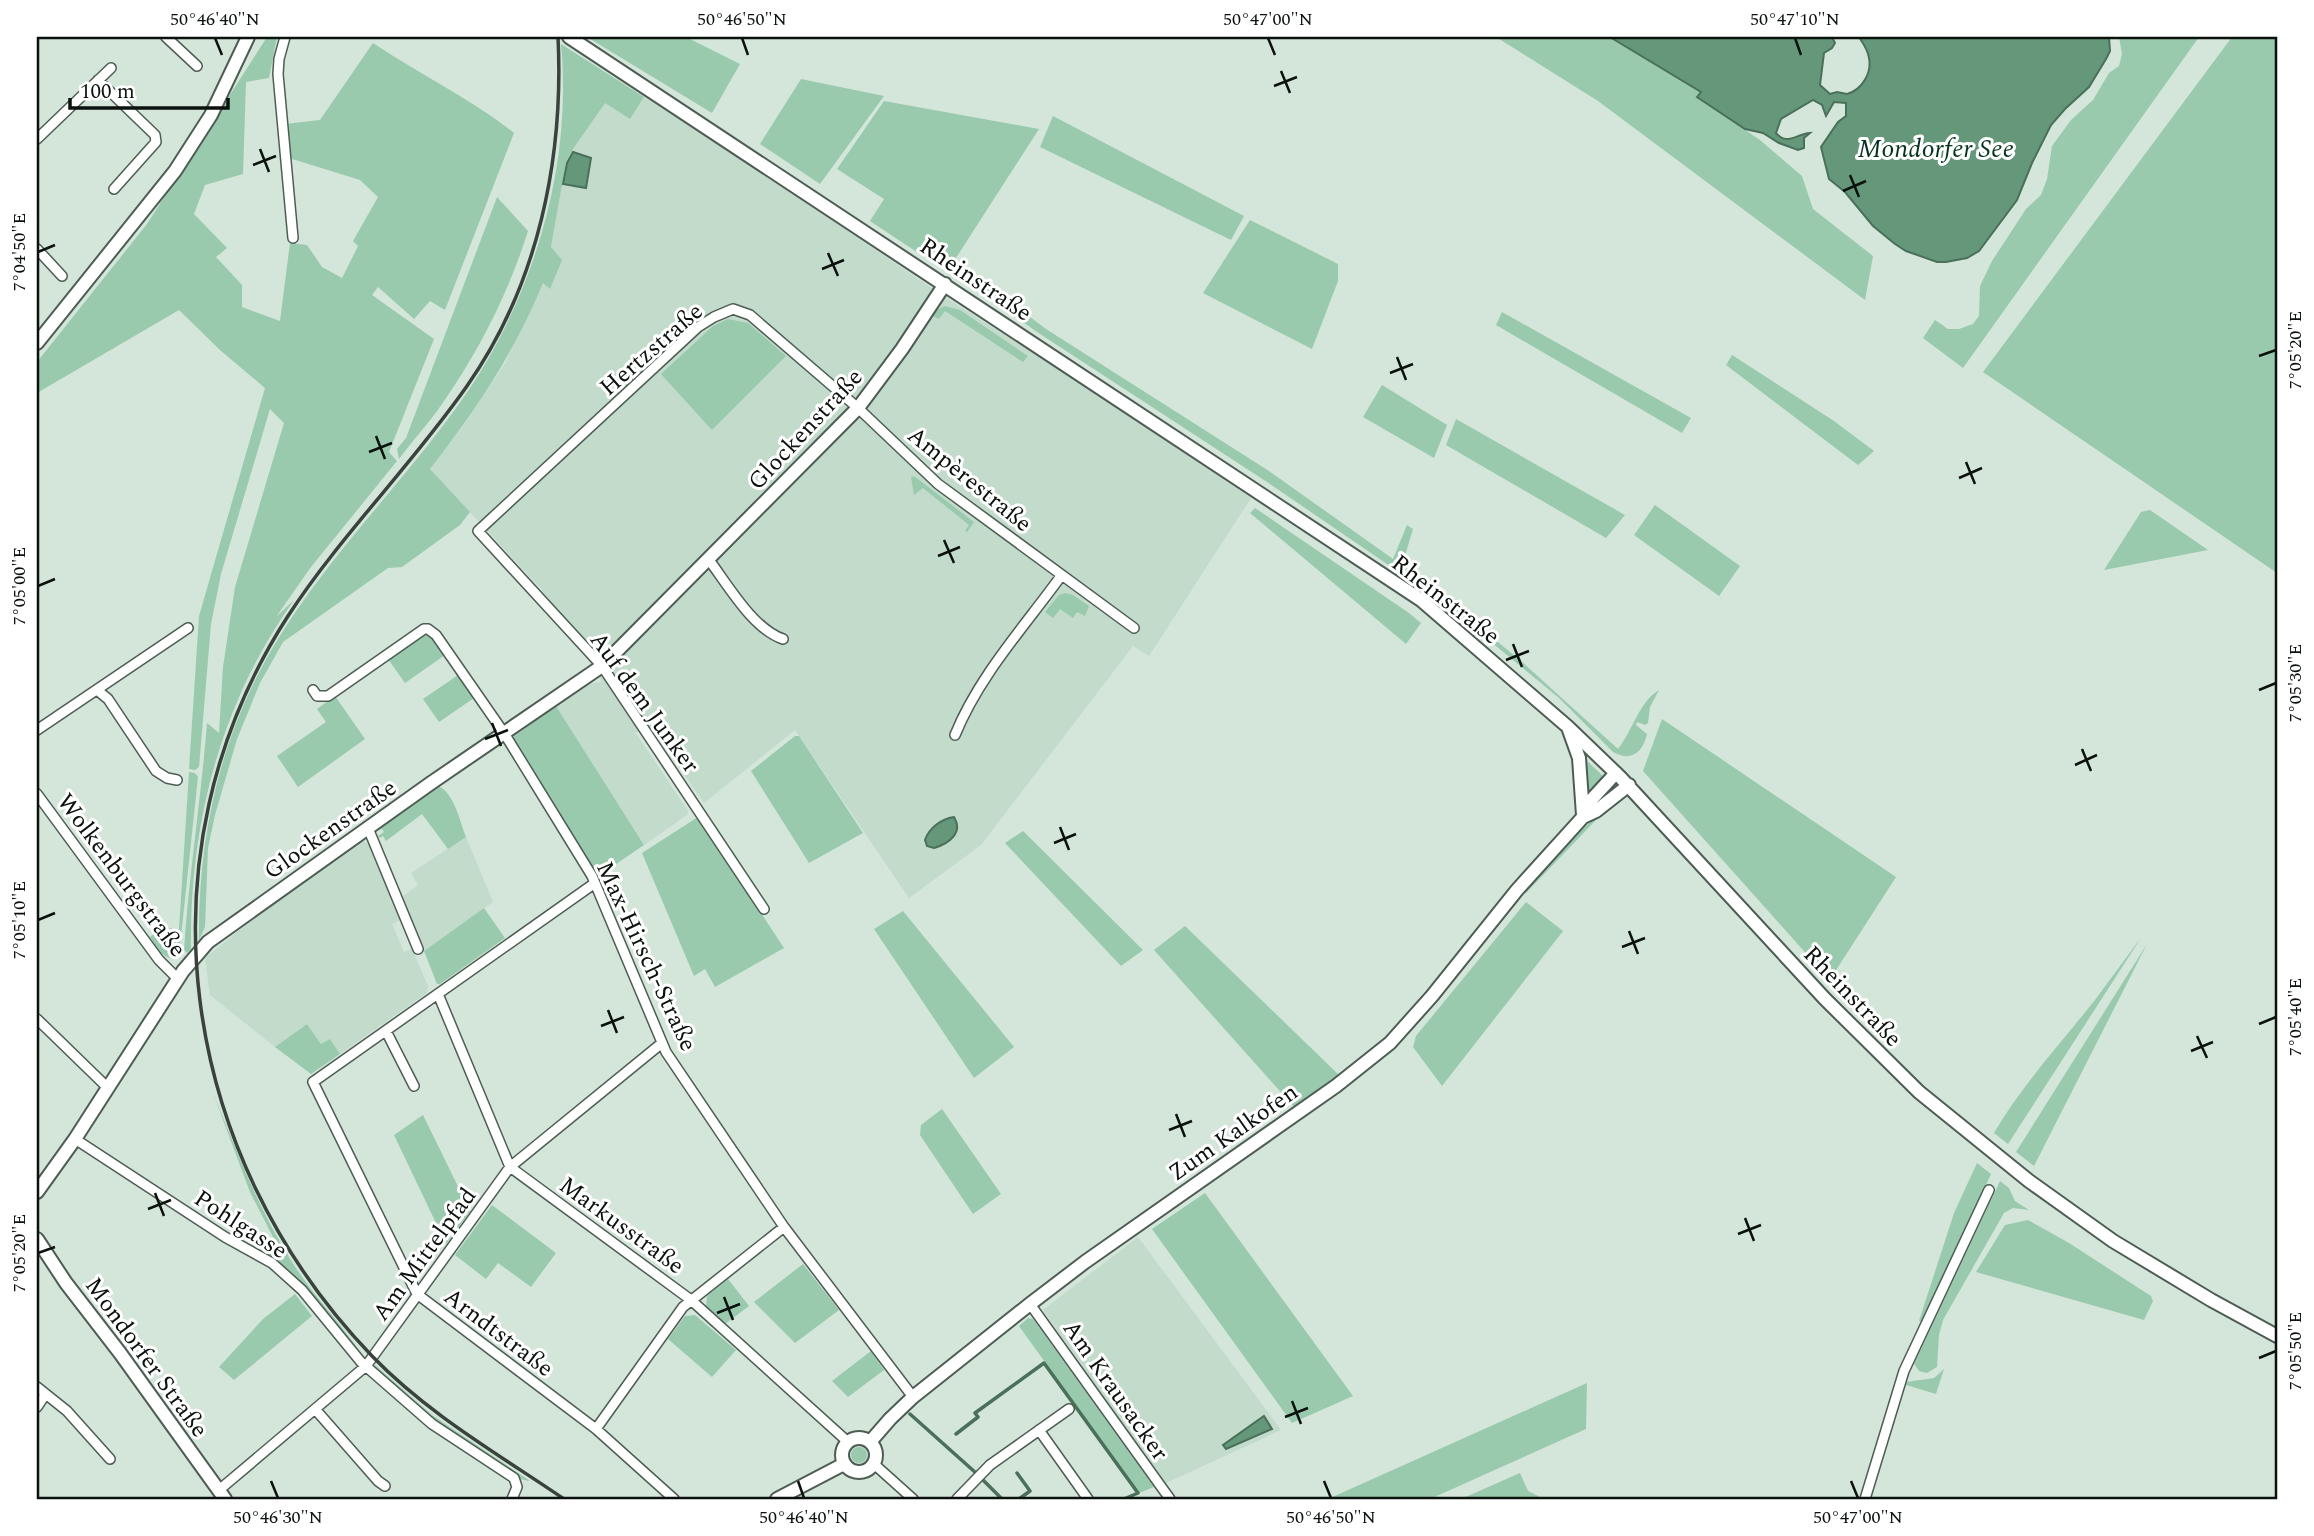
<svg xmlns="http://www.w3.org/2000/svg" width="2314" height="1536" viewBox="0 0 2314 1536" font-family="Spectral,serif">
  <rect width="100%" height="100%" fill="#d4e5da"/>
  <path fill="#c2dbcb" d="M 644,97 L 712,139 L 942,295 L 1101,397 L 1251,498 L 1149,656 L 1133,646 L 981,845 L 909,898 L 795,730 L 704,803 L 655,733 L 635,732 L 688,811 L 687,815 L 644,845 L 556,706 L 589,684 L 602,682 L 541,589 L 430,469 L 462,427 L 505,363 L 543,282 L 549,288 L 551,248 L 566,163 L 573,149 L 605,102 L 630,118 Z
    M 466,837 L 493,902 L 424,951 L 402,897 L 418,885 L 411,873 Z
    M 362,841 L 369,844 L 401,920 L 392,924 L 404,952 L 412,949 L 428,986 L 427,993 L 340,1054 L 330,1039 L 322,1045 L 307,1024 L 275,1047 L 210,995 L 205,958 L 252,920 Z
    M 1138,1237 L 1281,1430 L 1164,1484 L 1043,1310 Z"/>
  <path fill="#99caad" d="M 267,37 L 277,37 L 269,78 L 246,82 L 243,174 L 205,185 L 194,214 L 227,248 L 216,257 L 242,285 L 242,307 L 280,321 L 290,243 L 307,245 L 322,267 L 342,278 L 358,246 L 353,241 L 378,197 L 360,180 L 289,158 L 285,124 L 320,120 L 373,43 C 419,74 470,98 514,133 L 445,310 L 430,301 L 414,319 L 378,287 L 372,295 L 434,339 L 389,452 L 397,461 L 311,567 L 276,617 L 294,600 C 221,702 189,824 191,949 L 187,953 L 184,950 C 189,874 201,799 207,723 L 219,733 L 223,667 L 235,587 L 284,423 L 270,409 L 221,574 L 211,624 L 199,767 L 195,770 L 189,769 L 199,616 L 265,388 L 220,350 L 179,310 L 37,393 L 37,362 L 147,224 Z
    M 587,37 L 686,37 L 740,64 L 712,113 Z
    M 1496,37 L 1610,37 L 1701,92 L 1697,97 L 1760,140 L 1802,176 L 1813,209 L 1873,256 L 1865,300 L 1598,101 Z
    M 2119,37 L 2199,37 L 1963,368 L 1923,338 L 1935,320 L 1948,329 L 1959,329 L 1973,324 L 1979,316 L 1980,286 L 1992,261 L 2026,209 L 2041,195 L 2047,179 L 2052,146 L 2071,120 L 2093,100 L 2109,73 L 2119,66 L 2122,54 Z
    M 2232,37 L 2277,37 L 2277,573 L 1983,372 Z
    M 561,44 L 644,97 L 630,119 L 605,103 L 573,149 L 566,163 L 551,247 L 562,260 L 550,289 L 543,283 C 513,355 477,408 430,469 L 470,512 L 460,525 L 402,567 L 388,568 L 283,642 L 260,683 L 237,739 L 215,815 L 208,848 L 205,927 L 199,940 C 198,844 217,750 263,665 C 315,569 396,492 459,404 C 532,302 573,169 561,44 Z
    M 801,79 L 884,96 L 820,184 L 760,144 Z
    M 884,101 L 1039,129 L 954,261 L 938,266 L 870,221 L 884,199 L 837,169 Z
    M 1053,116 L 1244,216 L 1231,240 L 1040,147 Z
    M 497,197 L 528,231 C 508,294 480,349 442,404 C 429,423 413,440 399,459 L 397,449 L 406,438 Z
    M 1250,220 L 1338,264 L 1338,281 L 1312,349 L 1203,293 Z
    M 963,267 L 1046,329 L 1269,471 L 1393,559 L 1407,525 L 1413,529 L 1404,559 L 1410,571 L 1520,660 L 1618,749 C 1633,730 1639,702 1659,690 L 1650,707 L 1648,723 L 1645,725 L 1637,722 L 1636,725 L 1647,734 C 1643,753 1630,762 1613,752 L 1559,698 L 1444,603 L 1267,482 L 1037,332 L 976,289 L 967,280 Z
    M 945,306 L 960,310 L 1028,356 L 1023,362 L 945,311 L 939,319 L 933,316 L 938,309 Z
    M 1502,312 L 1691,418 L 1682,433 L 1496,325 Z
    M 728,319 L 748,323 L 786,356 L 712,430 L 661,374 L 713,326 Z
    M 1732,355 L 1834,421 L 1874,451 L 1858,465 L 1726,365 Z
    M 1382,385 L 1447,425 L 1434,458 L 1363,417 Z
    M 1456,419 L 1625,515 L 1606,538 L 1446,445 Z
    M 914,476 L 974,522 L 967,532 L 965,531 L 969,525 L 923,488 L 914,495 L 911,477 Z
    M 1655,505 L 1740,566 L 1719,596 L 1634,535 Z
    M 1255,508 L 1409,613 L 1421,623 L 1406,644 L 1250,513 Z
    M 2150,510 L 2208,550 L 2104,570 L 2141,512 Z
    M 1065,593 L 1073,595 L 1089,606 L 1085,616 L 1077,612 L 1073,618 L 1060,609 L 1053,618 L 1045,612 L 1059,595 Z
    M 426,634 L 431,637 L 445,655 L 405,683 L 388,659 Z
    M 458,675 L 474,698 L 439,722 L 423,699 Z
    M 335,696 L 365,739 L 298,787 L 277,756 L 326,722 L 317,709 Z
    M 556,706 L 644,845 L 603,873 L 593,871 L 512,738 Z
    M 1662,719 L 1896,877 L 1831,978 L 1829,979 L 1643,771 Z
    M 795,736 L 799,736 L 863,833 L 809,863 L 751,771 Z
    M 1587,761 L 1603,776 L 1588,795 L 1585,762 Z
    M 189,772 L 195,773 L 198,777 L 197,786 L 180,946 L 177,958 C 163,961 157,947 150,937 L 161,928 L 179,929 Z
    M 438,786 C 454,792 460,822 466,837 L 448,849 L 422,814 L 386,841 L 383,836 L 380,838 L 378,836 L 384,832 L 382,829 L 377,830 Z
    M 1598,815 L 1595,821 L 1526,893 L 1525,890 L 1564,846 Z
    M 698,817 L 784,948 L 715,987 L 705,969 L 694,976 L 642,853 Z
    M 1023,831 L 1143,950 L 1121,966 L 1005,843 Z
    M 1526,902 L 1563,931 L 1442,1086 L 1413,1047 L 1416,1036 Z
    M 484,908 L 505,938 L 440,984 L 437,984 L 424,951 Z
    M 903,911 L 1014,1047 L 974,1078 L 874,929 Z
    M 1185,926 L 1340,1076 L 1294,1107 L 1154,950 Z
    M 2140,939 L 2137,944 L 2008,1144 L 1994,1133 C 2023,1084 2060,1044 2095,1000 C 2110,980 2125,959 2140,939 Z
    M 2147,944 L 2034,1166 L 2016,1152 Z
    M 307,1024 L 321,1044 L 330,1039 L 340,1054 L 311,1074 L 275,1047 Z
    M 213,1093 C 237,1151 258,1209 292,1262 C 312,1294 339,1321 360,1352 L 303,1284 L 268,1255 L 276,1243 L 250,1192 Z
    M 942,1109 L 1001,1194 L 973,1214 L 920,1135 L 921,1125 Z
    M 423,1115 L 470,1211 L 446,1244 L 394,1135 Z
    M 1977,1163 L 1991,1174 L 1922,1322 L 1919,1321 L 1954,1213 Z
    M 2000,1181 L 2009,1188 L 2015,1201 L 2029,1210 L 2013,1208 L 2004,1213 L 1943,1320 L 1939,1335 L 1937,1367 L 1927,1373 L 1919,1371 L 1914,1364 Z
    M 1205,1193 L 1353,1396 L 1292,1423 L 1152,1229 Z
    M 492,1205 L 556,1253 L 531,1287 L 498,1263 L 486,1279 L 455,1255 Z
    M 2028,1220 L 2069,1243 L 2151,1296 L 2153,1301 L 2144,1320 L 1976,1272 L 2005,1225 Z
    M 803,1264 L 839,1310 L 795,1343 L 754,1302 Z
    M 728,1279 L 749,1306 L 725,1324 L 706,1307 L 707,1296 Z
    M 295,1294 L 312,1316 L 234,1380 L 219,1367 L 263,1319 Z
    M 695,1315 L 736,1350 L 712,1377 L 668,1339 L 685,1316 Z
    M 1028,1318 L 1033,1319 L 1154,1487 L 1139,1493 L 1019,1326 Z
    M 871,1351 L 884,1370 L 848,1397 L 832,1381 Z
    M 375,1365 L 432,1415 L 530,1481 L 520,1479 L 455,1437 L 372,1369 Z
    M 1944,1369 L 1936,1394 L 1906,1385 L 1906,1382 L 1934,1378 Z
    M 1587,1383 L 1586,1429 L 1430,1499 L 1328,1499 Z
    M851 1455a8 8 0 1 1 16 0a8 8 0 1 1-16 0Z
    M 1520,1473 L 1528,1491 L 1544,1499 L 1461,1499 Z"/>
  <path fill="#65987b" stroke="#4a705a" stroke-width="2" d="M 1610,37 L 1832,37 L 1835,43 L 1832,48 L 1824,53 L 1820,85 L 1830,94 L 1837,92 L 1847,94 C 1862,90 1872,73 1869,58 C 1868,50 1863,43 1859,37 L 2109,37 L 2110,51 L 2106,59 L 2089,87 L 2065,109 L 2051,125 L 2032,163 L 2017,200 L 1979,251 L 1967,258 L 1946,262 L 1937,262 L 1906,251 L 1895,244 L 1873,226 L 1845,192 L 1829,179 L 1821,147 L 1838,122 L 1846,116 L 1846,103 L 1834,102 L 1826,116 L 1822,105 L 1813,100 L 1781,119 L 1776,133 C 1787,146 1796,134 1810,133 L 1804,138 L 1804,148 L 1798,150 L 1779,143 L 1763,133 L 1745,129 L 1697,97 L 1701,92 Z
    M 573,152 L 591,158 L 586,188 L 563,184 L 567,163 Z
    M 954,817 C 964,833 948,844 934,848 L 927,846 L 925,840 C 929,828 941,819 954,817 Z
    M 1264,1416 L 1272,1429 L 1226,1449 L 1223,1445 Z"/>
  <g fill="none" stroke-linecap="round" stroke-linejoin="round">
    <path stroke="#4a705a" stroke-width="3.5" d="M 910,1414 L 976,1473
      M 956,1434 L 978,1417 L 975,1413 L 1044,1363 L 1138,1493 L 1124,1499
      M 1017,1473 L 1030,1491 L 1019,1499
      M 982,1479 L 1002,1499"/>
    <g stroke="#4d5d53" stroke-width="12">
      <path id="street" d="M 166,37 L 197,66
        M 285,37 L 279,59 L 278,74 L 293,238
        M 98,80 L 155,135 L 156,142 L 114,189
        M 37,139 L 111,68
        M 37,249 L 62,276
        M 709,560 C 728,585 753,629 783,639
        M 97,690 L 108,699 L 156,771 L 167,778 L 177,780
        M 313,690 L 317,696 L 328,696 L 424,629 L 428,629 L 436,635 L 504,733 L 592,876 L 666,1052 L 784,1227 L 913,1397
        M 37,730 L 188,628
        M 955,735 C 979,676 1024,627 1061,576
        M 37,794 L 159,960 L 178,979
        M 368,828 L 418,949
        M 595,883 L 313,1082 L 417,1294 L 596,1429 L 674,1499
        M 764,909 L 602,666 L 478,531 L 698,327 L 714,317 L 733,309 L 750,315 L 858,408 L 938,484 L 1134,628
        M 438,994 L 510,1167 L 691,1300 L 848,1442
        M 37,1019 L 108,1088
        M 386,1031 L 414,1086
        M 75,1139 L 225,1237 L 272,1263 L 302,1290 L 361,1362 L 432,1424 L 514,1478 L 517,1487 L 512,1499
        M 1030,1304 L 1170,1499
        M 37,1387 L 67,1411 L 110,1459
        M 37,1407 L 45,1395
        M 315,1409 L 378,1481 L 385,1486
        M 596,1429 L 683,1307 L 784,1227
        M 1039,1430 L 1088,1499
        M 874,1464 L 913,1499
        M 219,1490 L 366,1366 L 510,1167 L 662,1043
        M 957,1499 L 990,1465 L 1069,1409
        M 1865,1499 L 1904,1371 L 1989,1190"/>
    </g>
    <g stroke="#4d5d53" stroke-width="16">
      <path id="secondary" d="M 569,37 L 1421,600 L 1568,727 L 1620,777 L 1825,999 L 1919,1092 L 2029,1181 L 2113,1241 L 2211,1300 L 2277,1336
        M 37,343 L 175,171 L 211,115 L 248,37
        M 1569,730 L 1579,758 L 1583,815
        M 1583,817 L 1596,811 L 1629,785
        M 37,1192 L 75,1139 L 183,971 L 208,942 L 431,783 L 602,666 L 858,408 L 902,349 L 945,284
        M 37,1239 L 66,1283 L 120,1353 L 225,1499
        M842 1455a17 17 0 1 1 34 0a17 17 0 1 1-34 0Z
        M 870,1442 L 890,1419 L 913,1397 L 1030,1304 L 1085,1262 L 1336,1086 L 1390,1043 L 1432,996 L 1517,890 L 1583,817 L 1592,799 L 1616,773
        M 777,1499 L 844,1464"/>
    </g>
    <use href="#street" stroke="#fff" stroke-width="9"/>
    <use href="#secondary" stroke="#fff" stroke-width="12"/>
    <path stroke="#3a423d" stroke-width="3.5" d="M 558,37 C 564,159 538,285 467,386 C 411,466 341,535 288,616 C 134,854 179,1155 372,1356 C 428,1414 498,1454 564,1499"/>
  </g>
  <path fill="none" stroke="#0b110d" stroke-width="2.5" d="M 215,38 L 222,55M 742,38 L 748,55M 1268,38 L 1275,55M 1795,38 L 1801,55M 1281,71 L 1290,93M 1274,86 L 1297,77M 260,149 L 269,172M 253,165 L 276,156M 1850,175 L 1859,197M 1843,191 L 1866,181M 38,252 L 55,245M 828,253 L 838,276M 822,269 L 844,260M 2259,356 L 2276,350M 1397,357 L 1406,380M 1390,373 L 1413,364M 376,436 L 385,459M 369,452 L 392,443M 1966,462 L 1975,484M 1959,478 L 1982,468M 944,540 L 954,563M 938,556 L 960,547M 38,586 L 55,579M 1513,644 L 1522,667M 1506,660 L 1529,651M 2259,690 L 2276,683M 492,723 L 501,746M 485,739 L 508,730M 2082,749 L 2091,771M 2075,765 L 2097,755M 1060,827 L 1069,850M 1054,843 L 1076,834M 38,920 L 55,913M 1629,931 L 1638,954M 1622,947 L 1645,938M 608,1010 L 617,1033M 2259,1024 L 2276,1017M 601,1026 L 624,1017M 2197,1036 L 2207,1058M 2191,1051 L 2213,1042M 1176,1114 L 1185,1137M 1169,1130 L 1192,1121M 155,1193 L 164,1216M 148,1209 L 171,1200M 1745,1218 L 1754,1241M 1738,1234 L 1761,1225M 38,1253 L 55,1247M 724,1297 L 733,1320M 717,1313 L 740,1304M 2259,1358 L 2276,1351M 1292,1401 L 1301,1424M 1285,1417 L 1308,1408M 271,1481 L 278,1498M 798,1481 L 804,1498M 1324,1481 L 1331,1498M 1851,1481 L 1858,1498"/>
  <g text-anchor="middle" stroke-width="6" stroke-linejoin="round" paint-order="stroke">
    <g font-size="24" fill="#0b110d" stroke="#fff">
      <text transform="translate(976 279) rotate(34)" y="8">Rheinstraße</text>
      <text transform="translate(651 349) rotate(-41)" y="8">Hertzstraße</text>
      <text transform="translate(805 429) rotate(-47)" y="8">Glockenstraße</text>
      <text transform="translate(970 479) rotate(39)" y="8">Ampèrestraße</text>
      <text transform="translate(1446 599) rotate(38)" y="8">Rheinstraße</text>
      <text transform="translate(645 702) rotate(54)" y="8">Auf dem Junker</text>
      <text transform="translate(330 829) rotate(-35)" y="8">Glockenstraße</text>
      <text transform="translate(122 875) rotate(53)" y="8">Wolkenburgstraße</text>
      <text transform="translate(647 956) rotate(65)" y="8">Max-Hirsch-Straße</text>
      <text transform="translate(1853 996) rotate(46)" y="8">Rheinstraße</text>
      <text transform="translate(1233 1132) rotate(-35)" y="8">Zum Kalkofen</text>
      <text transform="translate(241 1224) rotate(33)" y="8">Pohlgasse</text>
      <text transform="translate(622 1225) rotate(36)" y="8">Markusstraße</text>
      <text transform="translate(424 1254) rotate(-54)" y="8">Am Mittelpfad</text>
      <text transform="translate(499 1332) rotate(37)" y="8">Arndtstraße</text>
      <text transform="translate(147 1357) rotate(54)" y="8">Mondorfer Straße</text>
      <text transform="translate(1116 1390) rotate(55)" y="8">Am Krausacker</text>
    </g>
    <g font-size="26" font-style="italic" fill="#06331f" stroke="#fff">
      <text x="1936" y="157">Mondorfer See</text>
    </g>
  </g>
  <rect width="2314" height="1536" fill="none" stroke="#ffffff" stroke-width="77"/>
  <path d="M70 98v10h158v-10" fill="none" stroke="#0b110d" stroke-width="3.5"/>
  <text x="80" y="98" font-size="21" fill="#0b110d" stroke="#ffffff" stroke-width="5" paint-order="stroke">100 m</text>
  <rect x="38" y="38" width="2238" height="1460" fill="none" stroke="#0b110d" stroke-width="2.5"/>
  <g font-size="18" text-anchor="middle" fill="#0b110d">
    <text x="215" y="25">50°46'40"N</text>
    <text x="742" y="25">50°46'50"N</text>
    <text x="1268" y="25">50°47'00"N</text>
    <text x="1795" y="25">50°47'10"N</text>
    <text transform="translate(19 252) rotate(-90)" y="6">7°04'50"E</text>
    <text transform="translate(2295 350) rotate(-90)" y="6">7°05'20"E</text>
    <text transform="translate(19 586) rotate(-90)" y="6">7°05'00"E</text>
    <text transform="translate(2295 683) rotate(-90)" y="6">7°05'30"E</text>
    <text transform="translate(19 920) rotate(-90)" y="6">7°05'10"E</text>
    <text transform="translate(2295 1017) rotate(-90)" y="6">7°05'40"E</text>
    <text transform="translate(19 1253) rotate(-90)" y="6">7°05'20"E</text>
    <text transform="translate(2295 1351) rotate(-90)" y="6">7°05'50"E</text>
    <text x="278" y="1523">50°46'30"N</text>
    <text x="804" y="1523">50°46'40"N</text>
    <text x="1331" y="1523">50°46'50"N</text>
    <text x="1858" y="1523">50°47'00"N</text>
  </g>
</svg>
